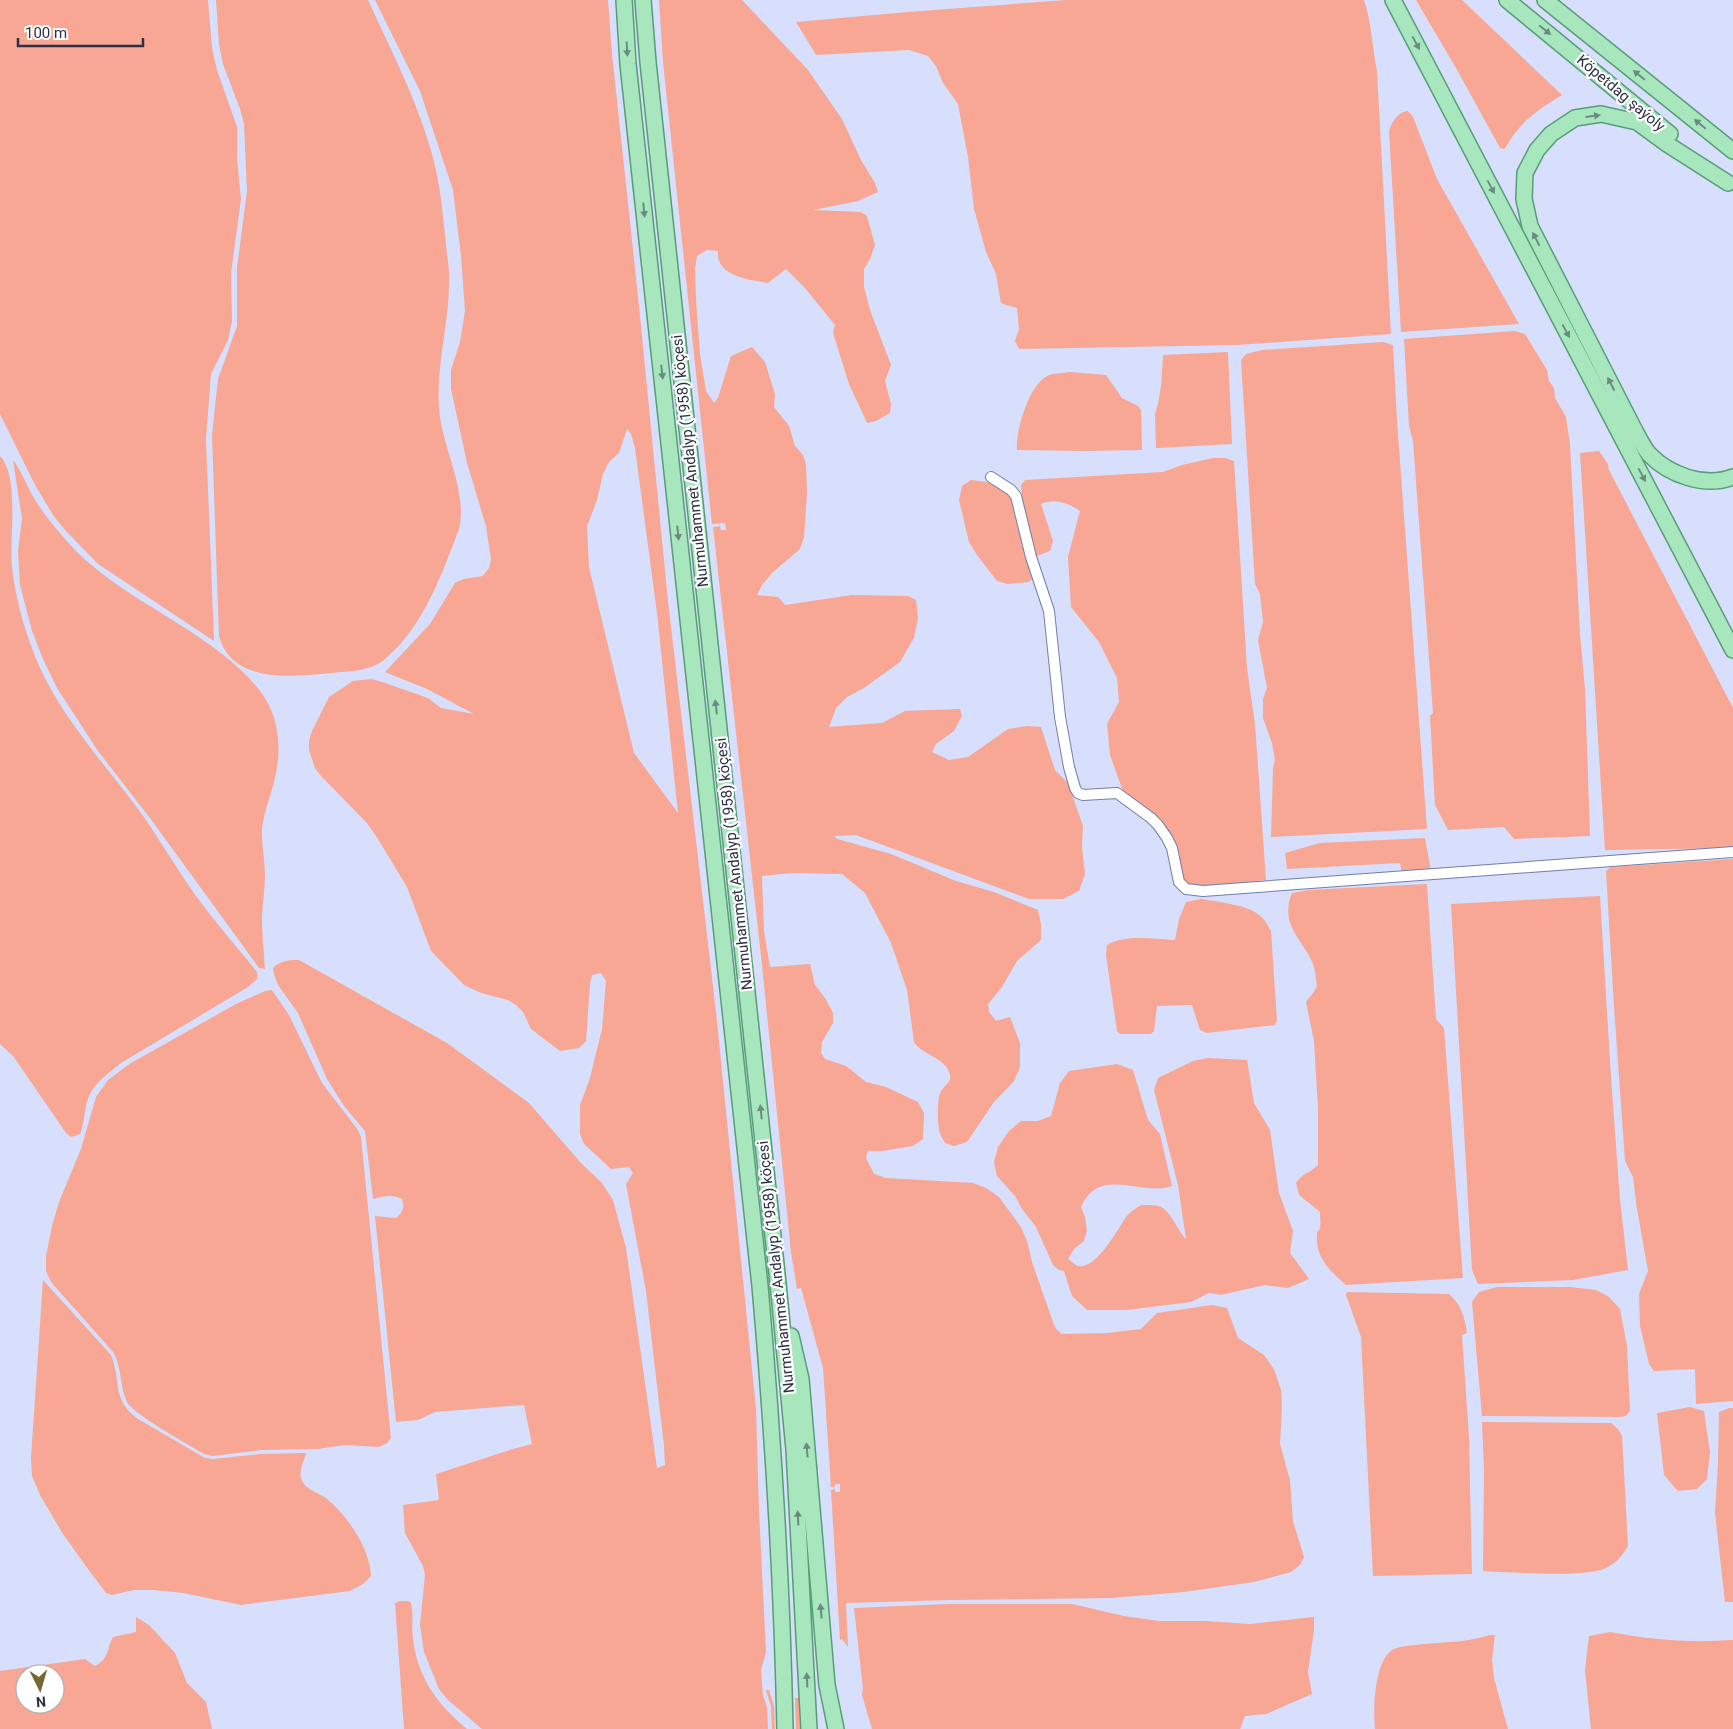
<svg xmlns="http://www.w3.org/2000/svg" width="1733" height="1729" viewBox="0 0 1733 1729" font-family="Roboto,sans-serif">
  <rect width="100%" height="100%" fill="#d7dffc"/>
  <path fill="#f7a794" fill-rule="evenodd" d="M 0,0 L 208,0 L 212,48 L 217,70 L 237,127 L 237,158 L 241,199 L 231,273 L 232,321 L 228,340 L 211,374 L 206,439 L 214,641 L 98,564 L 65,530 L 53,515 L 34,483 L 0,414 Z
    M 216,0 L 368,0 C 390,48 415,96 430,147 C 439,176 442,205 445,235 C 446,251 450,267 449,283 C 449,325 436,365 439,407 C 441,445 466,486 460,525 C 458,533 454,542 451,550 C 436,589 418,631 385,659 C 370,672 349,671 331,673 C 293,677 232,684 219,636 L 212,435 L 218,379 L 237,326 L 237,268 L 247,191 L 244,124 L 240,109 L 223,64 L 219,44 Z
    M 375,0 L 608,0 L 612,54 L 639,306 L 668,601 L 716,1012 L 756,1409 L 759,1511 L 766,1652 L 761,1670 L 763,1695 L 767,1707 L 768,1729 L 482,1729 L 448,1700 L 439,1689 L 424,1652 L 420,1625 L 425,1575 L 423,1566 L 405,1533 L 403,1505 L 439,1500 L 436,1474 L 513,1449 L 532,1444 L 524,1405 L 435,1412 L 418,1420 L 396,1422 L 375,1216 L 396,1218 C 403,1212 405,1207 402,1199 C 392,1194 384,1196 373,1199 L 365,1131 L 344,1106 L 327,1079 L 298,1013 L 278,985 L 274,974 L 273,968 C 281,960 289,960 299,960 L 447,1043 L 529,1103 L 581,1163 L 602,1183 L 613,1200 L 626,1248 L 657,1468 L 665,1465 L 664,1446 L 646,1291 L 626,1184 L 633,1173 L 629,1167 L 611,1169 L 584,1144 L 580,1134 L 580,1105 L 590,1078 L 602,1029 L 606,981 L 601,973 L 592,975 L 590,984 L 586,1041 L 579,1048 L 560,1051 L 531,1029 L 523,1012 L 516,1005 L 508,1000 L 481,993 L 464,985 L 431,951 L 407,887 L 378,839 L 367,823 L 321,776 L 315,768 L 309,750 L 309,741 L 312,731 L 329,697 L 353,681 L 372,679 L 382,682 L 428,698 L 441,708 L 474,714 L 427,689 L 385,672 L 430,624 L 455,583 L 464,579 L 483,576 L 489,568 L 491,559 L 486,526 L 467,463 L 451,389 L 451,370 L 460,342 L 465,311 L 461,256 L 453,190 L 420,91 ZM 627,429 L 631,434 L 635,448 L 657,613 L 678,813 L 634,753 L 589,567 L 587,526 L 597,500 L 603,474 L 609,462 L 619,453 Z
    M 659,0 L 742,0 L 808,70 L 842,119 L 861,160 L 875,183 L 878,192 L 858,201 L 813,210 L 861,212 L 867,216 L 875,245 L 870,259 L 864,269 L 864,287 L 870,310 L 891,365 L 885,381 L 891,404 L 890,413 L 876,421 L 867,423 L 849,384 L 833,333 L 835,325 L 805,288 L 786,269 L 768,283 C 752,280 729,278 720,263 C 718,259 718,254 718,251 L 707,250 L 697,256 L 695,268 L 696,299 L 700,354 L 706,391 L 714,403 L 718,398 L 731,356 L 752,347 L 765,362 L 775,394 L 774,407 L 789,426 L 795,446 L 803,455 L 806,464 L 807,494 L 804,537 L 800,549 L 772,573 L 762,585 L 757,595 L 778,597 L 785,605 L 852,595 L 908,596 L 916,600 L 918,618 L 914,638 L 900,662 L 864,688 L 847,697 L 836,708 L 829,727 L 882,723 L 905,711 L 960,709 L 962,716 L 954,731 L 936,744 L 932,752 L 949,760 L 968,757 L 1008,729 L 1028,726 L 1041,727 L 1055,770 L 1068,783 L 1083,826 L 1082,847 L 1085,874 L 1079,891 L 1063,899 L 1029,899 L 856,835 L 834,836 L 837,839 L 891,854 L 956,881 L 994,892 L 1038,910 L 1041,924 L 1041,940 L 1017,961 L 1002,987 L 988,1004 L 989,1012 L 996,1021 L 1010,1017 L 1020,1043 L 1020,1067 L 1014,1081 L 994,1102 L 967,1142 L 954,1146 L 945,1143 C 943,1140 941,1136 940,1133 C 937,1126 937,1097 941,1091 C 944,1086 952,1082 950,1075 C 946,1057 923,1056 914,1042 L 907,990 L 891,943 L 865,893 L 842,874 L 792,873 L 762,876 L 764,931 L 770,967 L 810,964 L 815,985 L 825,998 L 833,1013 L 833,1023 L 822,1042 L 821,1053 L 825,1059 L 846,1066 L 866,1082 L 886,1087 L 918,1102 L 924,1113 L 923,1139 L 913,1146 L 883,1151 L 868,1151 L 866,1158 L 874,1174 L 886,1178 L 973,1183 L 986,1188 L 999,1197 L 1021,1227 L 1027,1241 L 1032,1262 L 1053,1322 L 1056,1329 L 1062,1334 L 1108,1333 L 1141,1329 L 1157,1313 L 1212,1305 L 1227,1308 L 1238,1338 L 1264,1355 L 1274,1369 L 1281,1390 L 1282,1407 L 1280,1444 L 1290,1480 L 1293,1521 L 1304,1557 L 1300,1565 L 1291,1572 L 1254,1582 L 1184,1592 L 1112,1598 L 949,1600 L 846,1603 L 848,1647 L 842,1639 L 840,1640 L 831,1490 L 835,1489 L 835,1492 L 840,1492 L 840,1484 L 835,1484 L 835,1487 L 831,1487 L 823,1368 L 801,1288 L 797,1289 L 791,1252 L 762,965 L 713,527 L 720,526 L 721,530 L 726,530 L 725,523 L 712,524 L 663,62 Z
    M 1066,0 L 1364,0 C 1372,23 1372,47 1377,71 L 1391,334 L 1237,345 L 1019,349 L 1015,341 L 1019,329 L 1017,308 L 1006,305 L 1001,303 L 996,274 L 986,252 L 974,209 L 968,157 L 958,104 L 943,83 L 936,66 L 928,56 L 909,50 L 816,55 L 796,22 L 908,12 Z
    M 1416,0 L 1462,0 L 1562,95 C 1539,109 1519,122 1506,147 L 1504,149 L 1500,148 L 1456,68 Z
    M 1408,111 L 1413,117 L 1437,179 L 1519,324 L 1401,332 L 1389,131 C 1392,122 1397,112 1408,111 Z
    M 1515,331 L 1525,334 L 1547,370 L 1549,381 L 1554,388 L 1555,398 L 1566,417 L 1570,444 L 1580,634 L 1585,689 L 1590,836 L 1514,839 L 1504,827 L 1448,830 L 1435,805 L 1430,716 L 1433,713 L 1413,441 L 1409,426 L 1404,339 Z
    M 1383,342 L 1393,345 L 1397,420 L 1427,829 L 1271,837 L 1273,768 L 1275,760 L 1272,743 L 1263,718 L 1263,699 L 1267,688 L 1258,640 L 1263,622 L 1260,594 L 1255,584 L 1241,360 L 1246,354 L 1262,350 Z
    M 1228,352 L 1232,444 L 1156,448 L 1155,414 L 1158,404 L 1161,386 L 1163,355 Z
    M 1070,372 L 1106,375 L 1122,398 L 1138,406 L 1141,410 L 1142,450 L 1084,451 L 1017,450 C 1016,430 1028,387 1047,376 C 1053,373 1064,373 1070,372 Z
    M 1599,451 L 1608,464 L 1609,470 L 1733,708 L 1733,848 L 1605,850 L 1580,453 Z
    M 0,456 C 20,477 9,539 12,567 C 15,595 23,625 33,651 C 57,715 107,765 146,820 C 163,845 178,871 196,896 C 215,922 237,947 257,972 L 257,979 L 248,987 L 121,1063 C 110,1072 95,1082 89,1096 C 84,1108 85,1122 80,1134 L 71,1137 L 66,1133 L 20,1066 L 13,1056 L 0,1044 Z
    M 1213,458 L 1225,458 L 1234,461 L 1247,668 L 1255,724 L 1266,880 L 1200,887 L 1188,886 L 1182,881 L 1164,826 L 1157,817 L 1123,791 L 1110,755 L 1107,724 L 1119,702 L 1117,678 L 1099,642 L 1071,607 L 1068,557 L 1080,511 C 1068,503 1055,498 1041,504 L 1053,541 L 1050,551 L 1034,557 L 1024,521 L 1021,485 L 1025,480 L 1163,472 L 1182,465 Z
    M 13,460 C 23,473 28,489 37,503 C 48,520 61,535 75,550 C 90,565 107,578 125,590 C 170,621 266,667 276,726 C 280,743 279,761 275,778 C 271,796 264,810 262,829 C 261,844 265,859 265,874 C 265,890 262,905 262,920 C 262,936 264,953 265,969 L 259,968 L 150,818 L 98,751 L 57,688 L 43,659 L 32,631 L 20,585 L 18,551 L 22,519 Z
    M 971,480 L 987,482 L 1003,489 L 1012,498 L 1015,503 L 1018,524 L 1032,579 L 1029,582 L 1008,584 L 997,581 L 977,555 L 969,542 L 959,500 L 962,486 Z
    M 1425,838 L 1431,871 L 1402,873 L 1400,863 L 1287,869 L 1285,853 L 1320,843 Z
    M 1733,859 L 1733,1401 L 1696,1404 L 1695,1369 L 1654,1371 L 1649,1364 L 1640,1326 L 1639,1294 L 1648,1271 L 1637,1209 L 1633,1177 L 1625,1161 L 1614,1007 L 1606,871 L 1611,867 Z
    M 1427,884 L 1436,1019 L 1444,1028 L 1463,1278 L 1346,1285 C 1331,1272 1315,1257 1317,1235 C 1317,1230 1318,1233 1320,1228 C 1321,1224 1320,1217 1320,1212 L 1299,1195 L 1296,1183 C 1304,1172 1309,1174 1318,1165 L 1318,1108 L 1314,1041 L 1306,1002 C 1309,998 1315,991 1317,986 C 1317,984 1316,981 1316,979 C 1315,945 1276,932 1292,893 L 1309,890 Z
    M 1600,896 L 1611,1077 L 1620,1200 L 1628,1270 L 1573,1280 L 1478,1284 L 1472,1270 L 1451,904 Z
    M 1202,899 C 1218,902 1248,905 1259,915 C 1265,919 1268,926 1271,931 L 1277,1021 L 1275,1025 L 1207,1033 L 1200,1030 L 1192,1005 L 1157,1006 L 1154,1031 L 1151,1034 L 1120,1034 L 1117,1031 L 1106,955 L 1107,945 C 1127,934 1152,939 1175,940 L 1179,919 L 1186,902 Z
    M 272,990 L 289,1015 L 322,1083 L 358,1130 L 361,1137 L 391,1438 L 387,1443 L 379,1447 L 345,1445 L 318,1449 L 261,1450 L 213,1456 L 204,1454 C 189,1445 133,1414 127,1402 C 120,1388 122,1369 114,1353 L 51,1282 L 46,1271 L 46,1256 L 52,1226 L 59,1202 L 81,1149 L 96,1097 L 108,1080 L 131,1063 L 236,1004 L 265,991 Z
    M 1208,1058 L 1247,1060 L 1254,1103 L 1270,1130 L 1279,1193 L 1293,1231 L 1290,1253 L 1309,1279 L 1288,1288 L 1265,1285 L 1221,1295 L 1209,1293 L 1191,1302 L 1127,1310 L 1087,1310 L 1072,1296 L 1064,1271 L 1059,1270 L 1053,1265 L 1036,1227 L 1022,1209 L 1015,1196 L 997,1176 L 994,1162 L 998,1147 L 1009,1131 L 1021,1121 L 1038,1121 L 1051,1116 L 1060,1083 L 1069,1071 L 1117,1064 L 1133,1070 L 1148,1120 L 1160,1134 L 1172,1186 C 1141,1197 1100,1165 1081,1207 L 1085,1217 L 1087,1231 L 1084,1241 L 1074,1249 L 1068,1259 C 1071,1261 1075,1265 1078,1266 C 1096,1270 1118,1229 1126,1217 C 1130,1212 1136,1208 1141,1205 C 1147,1205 1156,1205 1161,1207 C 1171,1212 1178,1231 1186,1239 L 1178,1185 L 1154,1090 L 1158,1078 L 1193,1061 Z
    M 43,1280 L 111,1355 C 122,1383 111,1399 138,1419 L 205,1458 L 213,1459 L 261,1454 L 305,1453 L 306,1454 C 303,1463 298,1472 302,1481 C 306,1490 320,1493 327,1499 C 348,1516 370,1549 371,1576 L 363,1584 L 350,1591 L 241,1605 L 183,1593 L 154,1590 L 134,1590 L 112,1595 L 106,1593 L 88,1569 L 63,1534 L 41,1497 L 32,1476 L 31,1458 Z
    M 1497,1287 L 1570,1287 L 1596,1290 L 1609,1297 L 1620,1309 L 1627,1346 L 1630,1411 L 1626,1416 L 1619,1417 L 1482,1416 L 1472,1302 L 1479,1292 Z
    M 1347,1292 L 1449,1294 C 1461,1304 1465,1318 1467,1333 L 1462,1335 L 1469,1437 L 1472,1574 L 1373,1576 L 1361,1337 L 1346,1295 Z
    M 1690,1407 L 1704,1411 L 1710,1452 L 1707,1479 L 1697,1489 L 1678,1491 L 1664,1475 L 1657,1413 Z
    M 1729,1408 L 1733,1408 L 1733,1602 L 1725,1602 L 1715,1513 L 1718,1464 L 1719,1412 Z
    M 1482,1422 L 1611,1423 L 1618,1429 L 1622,1436 L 1628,1546 C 1622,1556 1616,1563 1606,1568 C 1585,1578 1509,1572 1483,1571 L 1484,1470 Z
    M 400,1601 L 408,1601 L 411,1603 C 414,1614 411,1626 413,1638 C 417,1677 437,1704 467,1729 L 404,1729 L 395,1603 Z
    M 949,1604 L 1072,1604 L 1124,1616 L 1159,1621 L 1206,1621 L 1250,1624 L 1314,1617 L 1314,1630 L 1308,1672 L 1312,1694 L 1266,1714 L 1245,1716 L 1240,1729 L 872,1729 L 862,1695 L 863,1689 L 854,1608 Z
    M 136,1617 L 149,1625 L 175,1653 L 187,1683 L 206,1702 L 212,1729 L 0,1729 L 0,1671 L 85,1659 L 95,1666 C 110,1658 106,1650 113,1637 L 136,1632 ZM 25,1674 L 55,1674 L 55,1704 L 25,1704 Z
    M 1610,1632 C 1651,1640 1692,1643 1733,1640 L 1733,1729 L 1591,1729 L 1585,1670 L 1589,1636 Z
    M 1490,1635 L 1495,1635 L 1492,1660 L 1494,1678 L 1508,1729 L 1375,1729 C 1373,1710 1374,1659 1394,1649 C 1404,1645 1415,1645 1425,1644 C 1447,1642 1469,1642 1490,1635 Z
    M 766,1690 L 769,1690 L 774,1706 L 775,1729 L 772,1729 L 771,1707 Z
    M 795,1698 L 799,1698 L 800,1729 L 796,1729 Z"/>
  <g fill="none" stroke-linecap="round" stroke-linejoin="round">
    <g stroke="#737da8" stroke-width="12">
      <path id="street" d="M 991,477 L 1011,490 L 1016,496 L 1031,557 L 1049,611 L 1060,717 L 1069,767 L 1075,788 L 1078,793 L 1083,795 L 1117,793 L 1151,818 L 1158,825 L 1167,838 L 1172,848 L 1179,882 L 1186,889 L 1203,891 L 1733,852"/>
    </g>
    <g stroke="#579d77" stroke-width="18">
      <path id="primary" d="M 624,0 L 628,64 L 760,1286 C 773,1434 782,1581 785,1729
        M 643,0 L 648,62 L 778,1283 L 794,1449 L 809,1729
        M 1393,0 L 1733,650
        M 1507,0 L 1670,134
        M 1545,0 L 1733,151
        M 1728,183 L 1667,144 L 1637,122 L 1601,114 L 1575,118 L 1551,134 L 1537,150 L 1525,173 L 1524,199 L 1530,226 L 1633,427 C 1638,436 1643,447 1649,454 C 1669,475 1705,488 1733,477
        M 791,1336 L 801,1379 L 827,1685 L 836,1729"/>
    </g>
    <use href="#street" stroke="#fff" stroke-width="10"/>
    <use href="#primary" stroke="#a8e7be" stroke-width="15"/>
  </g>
  <defs><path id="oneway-solid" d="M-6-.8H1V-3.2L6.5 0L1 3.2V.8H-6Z" transform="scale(1.25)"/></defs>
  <g fill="#6a8c80">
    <use href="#oneway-solid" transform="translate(1545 30) rotate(39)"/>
    <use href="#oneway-solid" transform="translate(1416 43) rotate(62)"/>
    <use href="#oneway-solid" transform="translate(627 49) rotate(87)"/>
    <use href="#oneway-solid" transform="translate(1639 75) rotate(-141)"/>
    <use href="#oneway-solid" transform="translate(1593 116) rotate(-7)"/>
    <use href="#oneway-solid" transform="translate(1700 124) rotate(-141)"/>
    <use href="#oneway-solid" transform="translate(1491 187) rotate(62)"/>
    <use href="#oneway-solid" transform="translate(644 210) rotate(84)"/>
    <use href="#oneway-solid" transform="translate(1536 239) rotate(-117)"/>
    <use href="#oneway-solid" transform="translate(1566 331) rotate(62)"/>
    <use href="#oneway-solid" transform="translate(662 372) rotate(84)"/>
    <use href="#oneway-solid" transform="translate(1611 384) rotate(-117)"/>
    <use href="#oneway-solid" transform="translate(1642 475) rotate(62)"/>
    <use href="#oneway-solid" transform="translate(678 533) rotate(84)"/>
    <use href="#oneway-solid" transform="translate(716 707) rotate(-97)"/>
    <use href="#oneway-solid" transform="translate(761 1112) rotate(-96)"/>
    <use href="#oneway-solid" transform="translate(807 1450) rotate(-95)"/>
    <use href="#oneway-solid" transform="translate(798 1518) rotate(-93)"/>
    <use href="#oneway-solid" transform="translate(821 1611) rotate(-95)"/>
    <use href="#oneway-solid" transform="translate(807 1680) rotate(-93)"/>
  </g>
  <g text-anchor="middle" stroke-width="4.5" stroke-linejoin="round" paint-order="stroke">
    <g font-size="15" fill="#2c3043" stroke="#fff">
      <text transform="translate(1621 93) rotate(40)" y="5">Köpetdag şaýoly</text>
      <text transform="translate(690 461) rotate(-96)" y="5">Nurmuhammet Andalyp (1958) köçesi</text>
      <text transform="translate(734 864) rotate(-96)" y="5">Nurmuhammet Andalyp (1958) köçesi</text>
      <text transform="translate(776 1267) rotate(-96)" y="5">Nurmuhammet Andalyp (1958) köçesi</text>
    </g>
  </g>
  <g transform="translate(40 1689) rotate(175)"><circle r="24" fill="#ffffff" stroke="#abacb4"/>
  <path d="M0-4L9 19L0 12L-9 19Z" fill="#766735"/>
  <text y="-8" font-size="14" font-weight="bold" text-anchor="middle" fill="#2c3043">N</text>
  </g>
  <path d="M18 38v8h125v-8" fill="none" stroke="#2c3043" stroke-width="2.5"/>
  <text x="25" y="38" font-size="15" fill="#2c3043" stroke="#ffffff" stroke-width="4" paint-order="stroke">100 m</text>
</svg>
